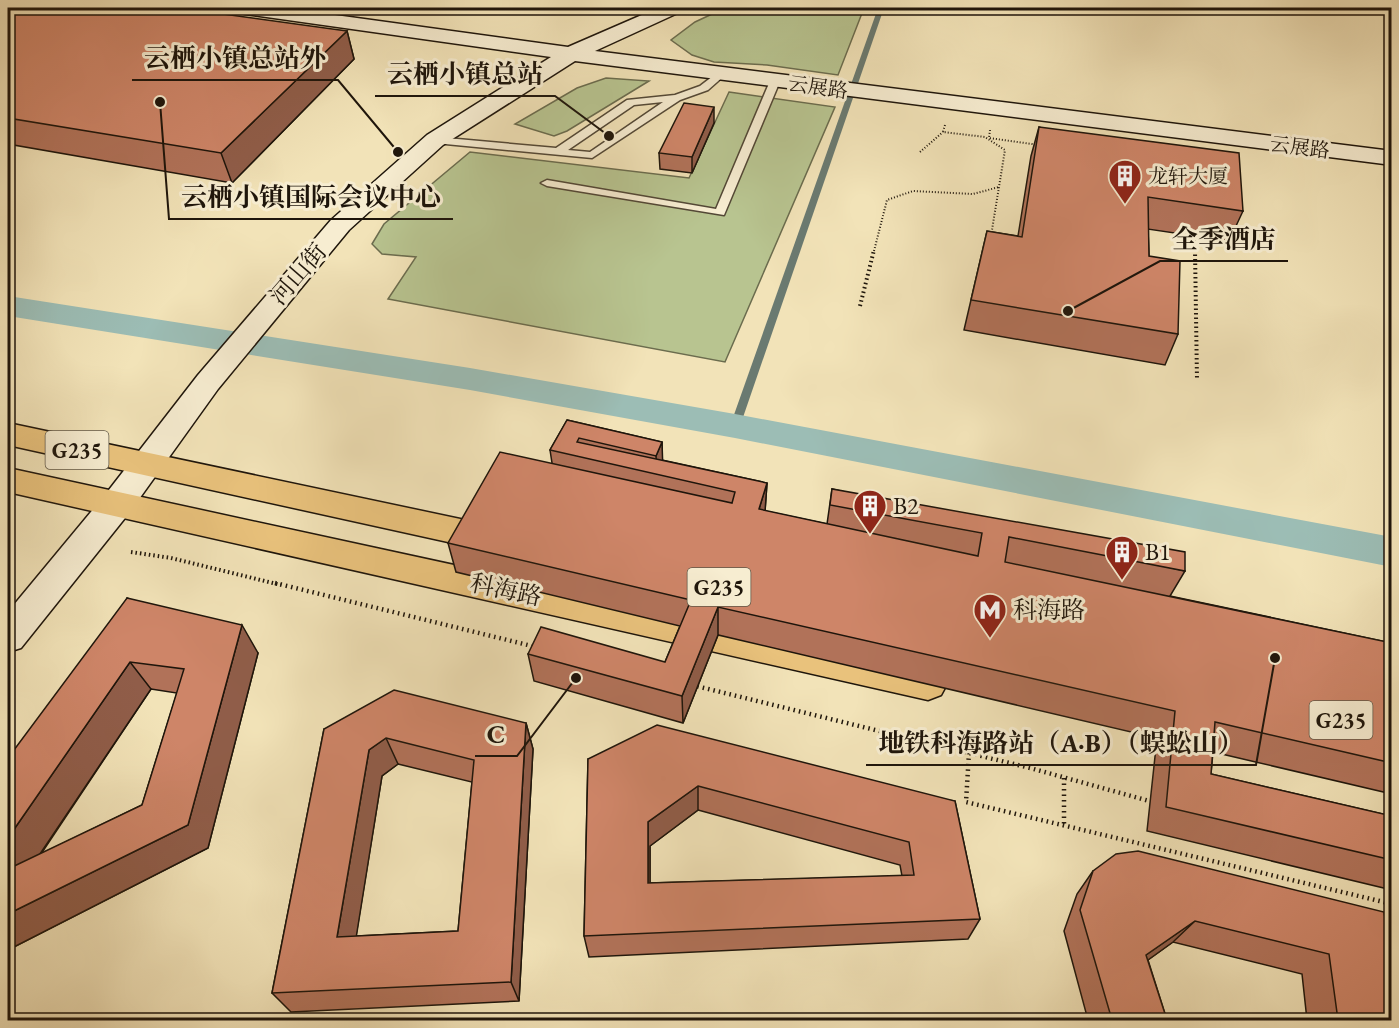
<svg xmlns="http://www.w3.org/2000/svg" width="1399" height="1028" viewBox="0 0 1399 1028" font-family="'EB Garamond','Noto Serif SC',serif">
  <rect width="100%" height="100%" fill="#f2e3b8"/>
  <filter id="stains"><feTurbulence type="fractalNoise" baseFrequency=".00333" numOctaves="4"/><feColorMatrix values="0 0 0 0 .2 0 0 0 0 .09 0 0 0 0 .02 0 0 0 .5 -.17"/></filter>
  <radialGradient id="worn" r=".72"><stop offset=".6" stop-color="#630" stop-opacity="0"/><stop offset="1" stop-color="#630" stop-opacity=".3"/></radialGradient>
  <path fill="#b8c490" stroke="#6b6c4e" stroke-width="1.5" d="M 725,8 L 864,8 L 838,75 L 767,65 L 714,62 L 692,55 L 671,40 L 695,22 Z
    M 606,78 L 649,81 L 567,131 L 554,136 L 515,124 L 577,88 Z
    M 729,92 L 835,107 L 725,362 L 388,299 L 416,257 L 382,254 L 372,244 L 384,224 L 470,152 L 689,178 Z"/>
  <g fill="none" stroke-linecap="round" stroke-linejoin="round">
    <path fill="#6a7a71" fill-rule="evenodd" d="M 878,8 L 884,8 L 740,426 L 735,429 L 732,428 L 730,426 Z"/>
    <path fill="#9cbdb5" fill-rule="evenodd" d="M 8,296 L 470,368 L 735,414 L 1392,537 L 1392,567 L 735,438 L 470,390 L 8,316 Z"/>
    <g stroke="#534836" stroke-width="3">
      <path id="lane" d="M 509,8 L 535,8 L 548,11 C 539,16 518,13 509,8 Z
        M 717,73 L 725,75 L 708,90 L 680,100 L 592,158 L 435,143 L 430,140 L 435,137 L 556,148 L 627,100 L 675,95 L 700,86 ZM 663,102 L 590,152 L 568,150 L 634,105 Z
        M 775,78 L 780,81 L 724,215 L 547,186 L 541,183 L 547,180 L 716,209 L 770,81 Z"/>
    </g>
    <g stroke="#1e150b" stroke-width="3">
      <path id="secondary" d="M 235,8 L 284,8 L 568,47 L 658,8 L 683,8 L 680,12 L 595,51 L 1392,151 L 1392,165 L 575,61 L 443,145 L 349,230 L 218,389 L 129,513 L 21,648 L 8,652 L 8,612 L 105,495 L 198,375 L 331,220 L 427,135 L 551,57 L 245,14 L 238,12 Z"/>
    </g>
    <g stroke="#1e150b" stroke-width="3">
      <path id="highway" d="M 8,423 L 498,527 L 510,531 L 515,540 L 510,549 L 498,553 L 8,445 Z
        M 8,468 L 928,668 L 941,673 L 947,684 L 941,695 L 928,700 L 8,492 Z"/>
    </g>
    <path stroke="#1e150b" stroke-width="2" stroke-dasharray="1 2" stroke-linecap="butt" d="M 945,125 L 943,132 L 985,137 L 1005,150 L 991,236
      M 990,130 L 989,138 L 1039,145
      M 920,152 L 943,132
      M 1195,234 L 1195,251
      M 874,251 L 887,200 L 913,191 L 973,194 L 999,187"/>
    <path stroke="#1e150b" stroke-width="4" stroke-dasharray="1.5 3" stroke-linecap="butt" d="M 1195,250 L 1197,380
      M 860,306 L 874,250
      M 131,552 L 171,558 L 281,585"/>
    <path stroke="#1e150b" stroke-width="4.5" stroke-dasharray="1.5 4" stroke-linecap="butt" d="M 275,583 L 536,647
      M 692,685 L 1030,768 L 1153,802
      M 969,753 L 966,802 L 1392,904
      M 1064,778 L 1064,826"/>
    <use href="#lane" fill="#f7edd1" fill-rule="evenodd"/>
    <use href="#secondary" fill="#f7edd1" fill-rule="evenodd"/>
    <use href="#highway" fill="#e9c27c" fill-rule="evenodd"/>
  </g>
  <path fill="#b17259" stroke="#1e150b" stroke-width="1.5" fill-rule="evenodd" d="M 8,8 L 347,31 L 354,59 L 232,183 L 8,144 Z
    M 714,123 L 692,173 L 660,169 L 659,153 Z
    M 1039,127 L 1243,211 L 1229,241 L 1148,229 L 1149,256 L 1178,334 L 1165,365 L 964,330 L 987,231 L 1018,236 L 1031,156 Z
    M 567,420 L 662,442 L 662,460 L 767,483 L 765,511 L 827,524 L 832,489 L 1185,571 L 1170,596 L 1392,643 L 1392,794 L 1213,752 L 1211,774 L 1392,816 L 1392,890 L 1147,831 L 1157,738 L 718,635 L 683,723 L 534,681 L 528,654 L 665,662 L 680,626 L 456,572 L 448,543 L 552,463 L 550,450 Z
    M 127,598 L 258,653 L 208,848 L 8,950 ZM 151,689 L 177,693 L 142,805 L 41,854 Z
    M 526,723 L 533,749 L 519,1001 L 291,1012 L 272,993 L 324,729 ZM 398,764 L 472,782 L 458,931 L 356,936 L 382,776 Z
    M 588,759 L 955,801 L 980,919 L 968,939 L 589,957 L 584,936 ZM 698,810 L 900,865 L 902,876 L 650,883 L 650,846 Z
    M 1093,871 L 1392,963 L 1392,1020 L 1307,1020 L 1302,974 L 1173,942 L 1148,960 L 1167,1020 L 1088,1020 L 1064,931 L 1077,894 Z"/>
  <path fill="#905d49" stroke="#1e150b" stroke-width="1.5" d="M 347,31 L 354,59 L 232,183 L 221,153 Z
    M 714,107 L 714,123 L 692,173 L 692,157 Z
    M 662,442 L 663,472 L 657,474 L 656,456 Z
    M 767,483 L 765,512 L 759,509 Z
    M 718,607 L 718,635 L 683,723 L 682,696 Z
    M 242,625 L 258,653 L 208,848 L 8,950 L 8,914 L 188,825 Z
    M 130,662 L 151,689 L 9,900 L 8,899 L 8,838 Z
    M 526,723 L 533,749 L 519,1001 L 511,982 Z
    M 386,738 L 398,764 L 382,776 L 353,957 L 337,937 L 369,750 Z
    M 698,786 L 698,810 L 650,846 L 650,905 L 648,883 L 648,822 Z
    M 1195,921 L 1173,942 L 1127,975 L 1146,955 Z"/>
  <path fill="#ce8568" stroke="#1e150b" stroke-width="1.5" fill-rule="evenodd" d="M 8,8 L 179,8 L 347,31 L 221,153 L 8,118 Z
    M 684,103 L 714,107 L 692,157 L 659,153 Z
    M 1039,127 L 1239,153 L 1243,211 L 1148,197 L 1149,256 L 1180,261 L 1178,334 L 971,300 L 987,231 L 1022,237 Z
    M 567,420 L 662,442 L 656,456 L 579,438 L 577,442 L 767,483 L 759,509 L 978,556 L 982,533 L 830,505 L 832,489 L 1185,552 L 1185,571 L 1009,537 L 1005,562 L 1392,643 L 1392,763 L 1215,722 L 1211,774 L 1392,816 L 1392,860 L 1166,807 L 1175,711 L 718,607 L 682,696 L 528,654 L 541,627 L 665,662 L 691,600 L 448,543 L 500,452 L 732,503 L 735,492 L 550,450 Z
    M 127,598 L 242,625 L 188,825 L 8,914 L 8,869 L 142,805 L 184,669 L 130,662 L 8,838 L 8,758 Z
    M 394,690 L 526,723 L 511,982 L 272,993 L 324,729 ZM 386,738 L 474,760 L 458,931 L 337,937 L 369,750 Z
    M 657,725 L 955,801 L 980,919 L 584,936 L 588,759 ZM 698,786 L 909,842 L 914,875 L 648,883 L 648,822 Z
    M 1138,851 L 1384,912 L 1392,963 L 1392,1020 L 1338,1020 L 1329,954 L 1195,921 L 1146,955 L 1167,1020 L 1112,1020 L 1080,910 L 1093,871 L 1116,854 Z"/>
  <defs>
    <g id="building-pin" transform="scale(1.725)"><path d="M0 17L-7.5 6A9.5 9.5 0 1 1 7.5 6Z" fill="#8f2418" stroke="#f7edd1"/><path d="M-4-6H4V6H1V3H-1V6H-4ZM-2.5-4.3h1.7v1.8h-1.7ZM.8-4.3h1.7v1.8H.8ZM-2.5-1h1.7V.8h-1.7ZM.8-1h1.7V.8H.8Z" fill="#fff"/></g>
    <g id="metro-pin" transform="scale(1.725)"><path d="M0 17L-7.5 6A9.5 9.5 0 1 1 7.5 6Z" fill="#8f2418" stroke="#f7edd1"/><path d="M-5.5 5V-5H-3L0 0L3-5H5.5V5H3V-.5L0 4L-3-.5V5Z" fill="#fff"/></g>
  </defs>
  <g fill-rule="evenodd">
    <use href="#building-pin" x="1125" y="176"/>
    <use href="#building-pin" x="870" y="506"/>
    <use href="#building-pin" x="1122" y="552"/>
    <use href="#metro-pin" x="990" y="610"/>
  </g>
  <g text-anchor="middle" stroke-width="6" stroke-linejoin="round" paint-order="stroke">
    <g font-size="20" fill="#1e150b" stroke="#f7edd1">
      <text transform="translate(818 87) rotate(8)" y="7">云展路</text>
      <text transform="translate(1300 147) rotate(7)" y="7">云展路</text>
    </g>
    <g font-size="20" fill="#1e150b" stroke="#f7edd1" text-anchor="start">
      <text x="1148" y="183">龙轩大厦</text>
    </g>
    <g fill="#f7edd1" stroke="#5f5646" stroke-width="1.5">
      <rect x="45.5" y="431" width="63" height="38" rx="4.5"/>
      <rect x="687.5" y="568" width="63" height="38" rx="4.5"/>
      <rect x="1309.5" y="701" width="63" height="38" rx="4.5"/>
    </g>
    <g font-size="22" font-weight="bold" fill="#1e150b">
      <text x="77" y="458">G235</text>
      <text x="719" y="595">G235</text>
      <text x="1341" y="728">G235</text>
    </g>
    <g font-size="24" fill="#1e150b" stroke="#f7edd1">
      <text transform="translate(298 274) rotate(-49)" y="8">河山街</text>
      <text transform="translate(506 590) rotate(12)" y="8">科海路</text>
    </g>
    <g font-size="24" fill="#1e150b" stroke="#f7edd1" text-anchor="start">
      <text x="893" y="514">B2</text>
      <text x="1145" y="560">B1</text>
      <text x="1013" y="618">科海路</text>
    </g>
  </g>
  <path fill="none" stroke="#1e150b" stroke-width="2" d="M398 152L338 80H132M609 136L555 96H375M160 102L169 219H453M1068 311L1160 261H1288M576 678L517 756H475M1275 658L1256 765H866"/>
  <g fill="#1e150b" stroke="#f7edd1" stroke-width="2">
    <circle cx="398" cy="152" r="6"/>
    <circle cx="609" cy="136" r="6"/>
    <circle cx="160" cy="102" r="6"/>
    <circle cx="1068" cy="311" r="6"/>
    <circle cx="576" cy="678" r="6"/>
    <circle cx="1275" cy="658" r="6"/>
  </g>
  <g font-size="26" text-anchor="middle" font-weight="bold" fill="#1e150b" stroke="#f7edd1" stroke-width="6" stroke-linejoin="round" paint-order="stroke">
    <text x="235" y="67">云栖小镇总站外</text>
    <text x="465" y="83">云栖小镇总站</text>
    <text x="311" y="206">云栖小镇国际会议中心</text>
    <text x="1224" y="248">全季酒店</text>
    <text x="496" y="743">C</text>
    <text x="1061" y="752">地铁科海路站（A·B）（蜈蚣山）</text>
  </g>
  <rect width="1399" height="1028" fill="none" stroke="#f2e3b8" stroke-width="30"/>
  <rect x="9" y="9" width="1381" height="1010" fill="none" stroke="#1e150b" stroke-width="3"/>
  <rect x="15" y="15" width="1369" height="998" fill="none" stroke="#1e150b" stroke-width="1.5"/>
  <rect width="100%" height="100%" filter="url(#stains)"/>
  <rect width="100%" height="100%" fill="url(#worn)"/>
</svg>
